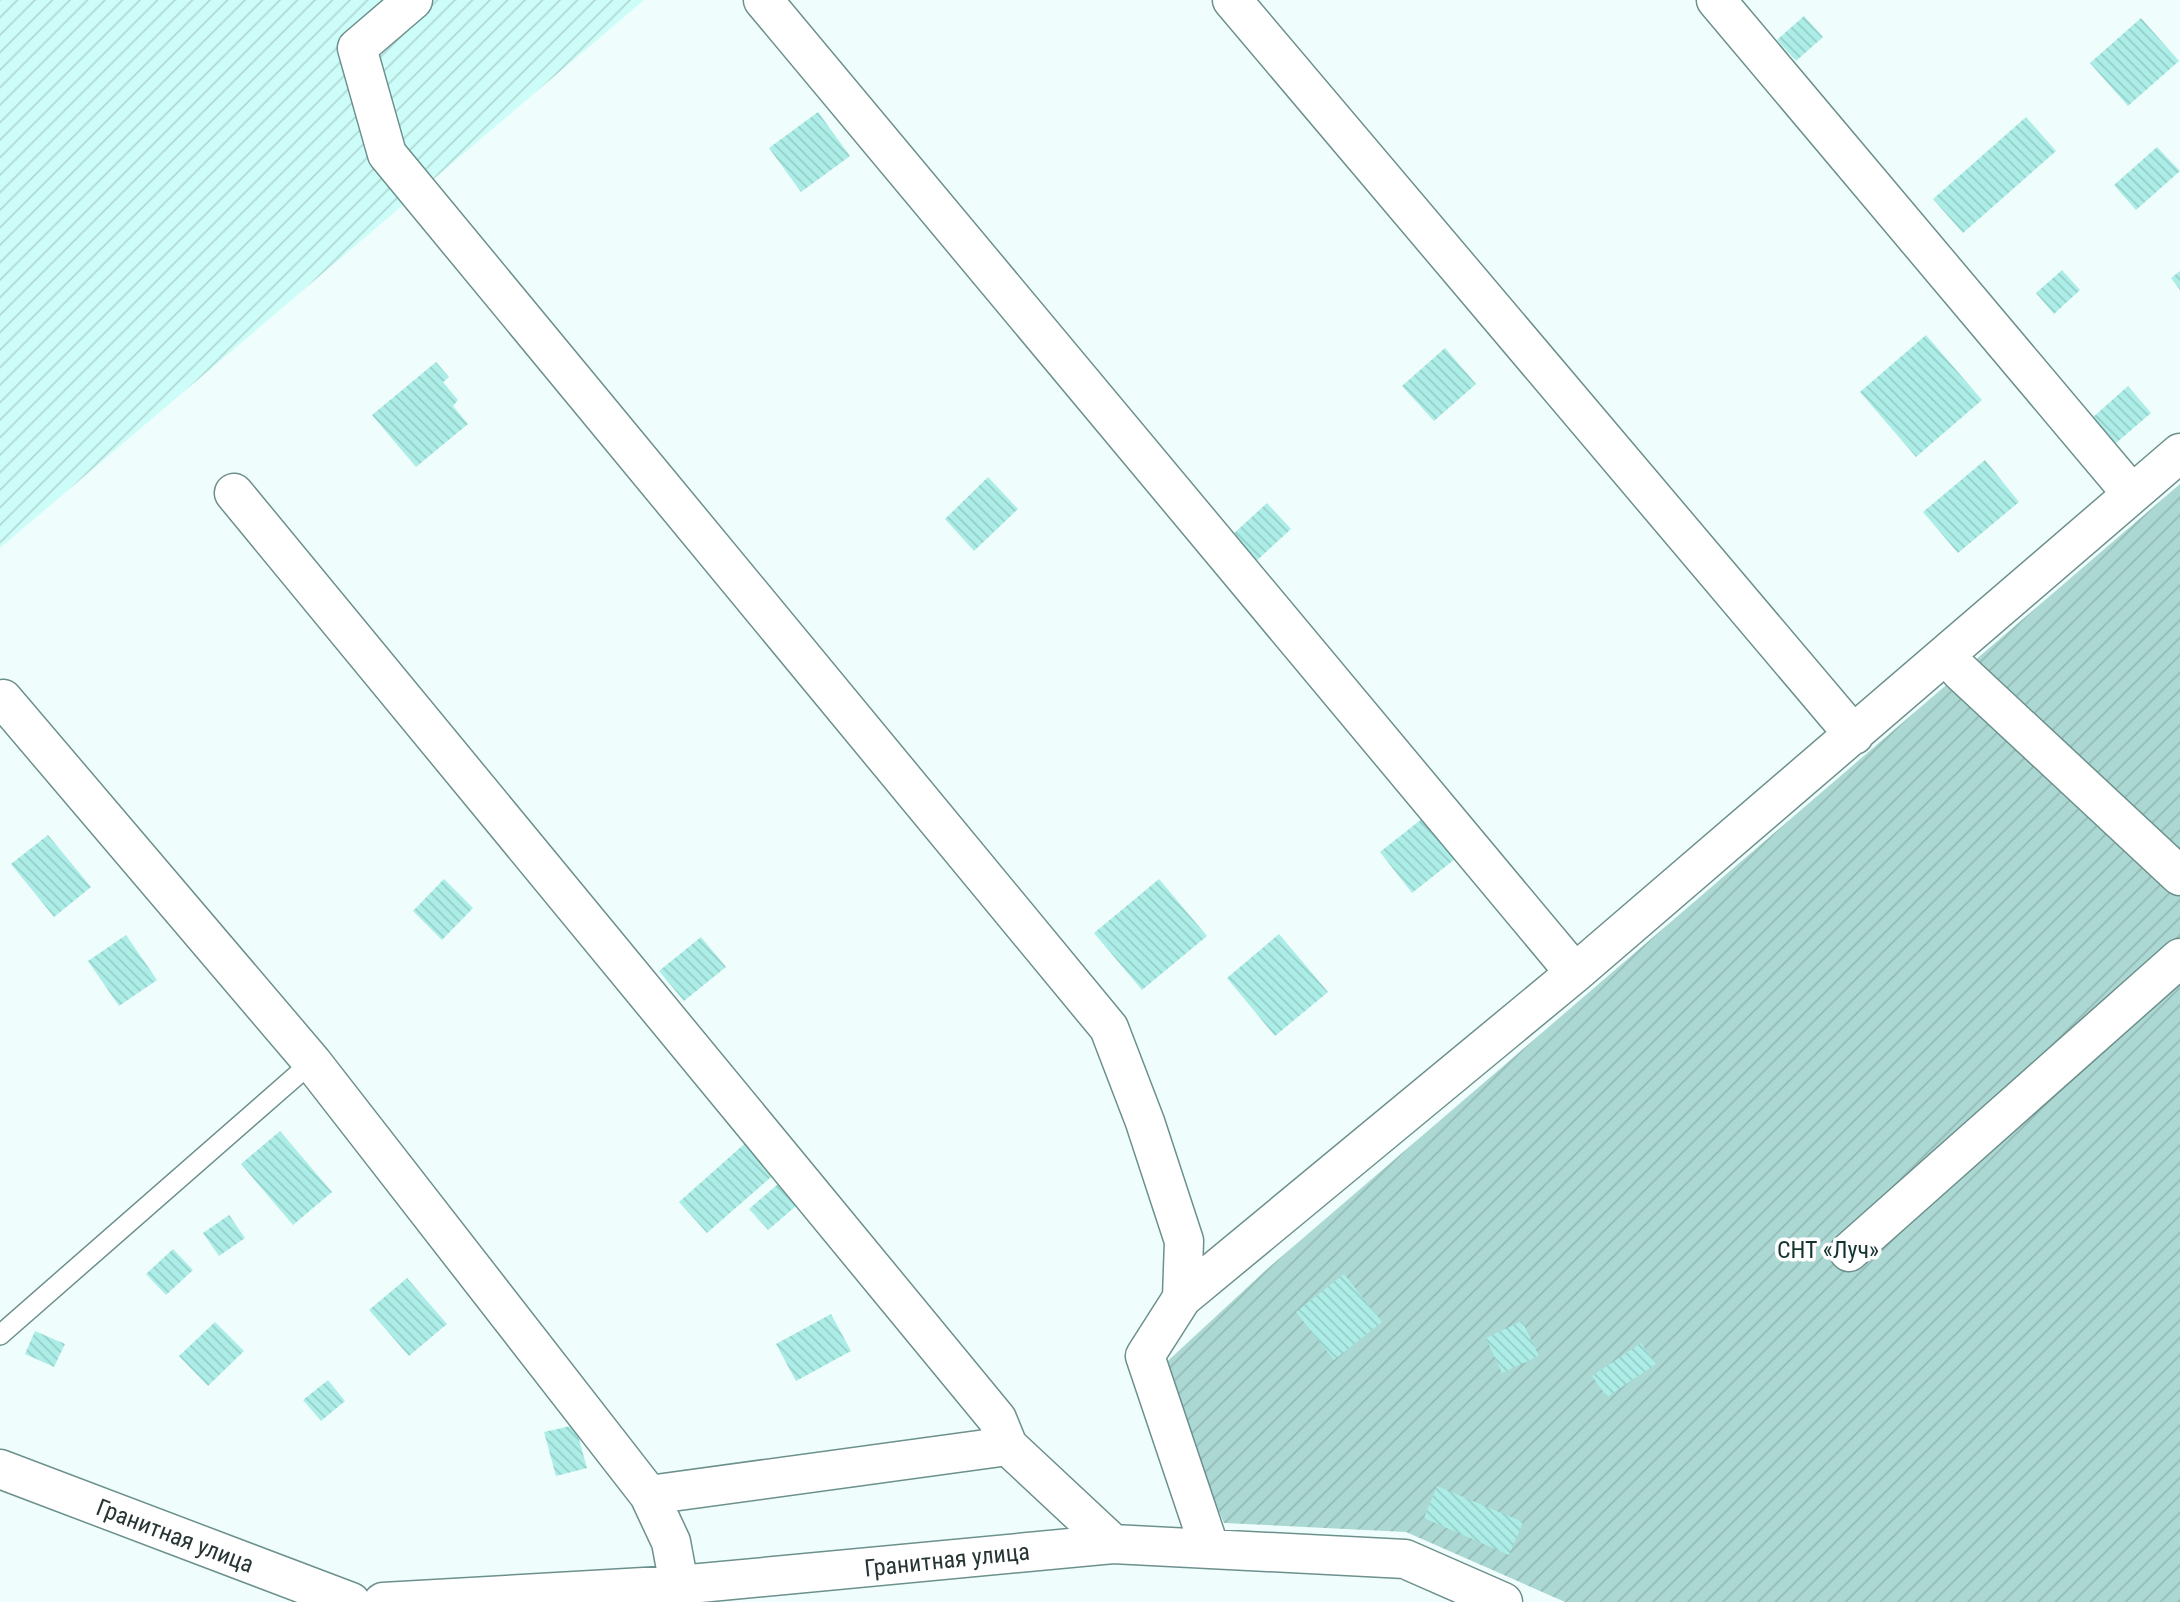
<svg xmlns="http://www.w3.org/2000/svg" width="2180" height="1602" viewBox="0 0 2180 1602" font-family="'Roboto Condensed',sans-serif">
  <defs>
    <pattern id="industrial-furrows" width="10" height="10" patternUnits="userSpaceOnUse" patternTransform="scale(1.75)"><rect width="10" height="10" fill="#cdfdf8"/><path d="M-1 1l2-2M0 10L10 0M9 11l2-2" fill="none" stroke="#b0d9d5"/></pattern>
    <pattern id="garden-furrows" width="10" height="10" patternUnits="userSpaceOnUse" patternTransform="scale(1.75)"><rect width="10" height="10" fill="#acd8d3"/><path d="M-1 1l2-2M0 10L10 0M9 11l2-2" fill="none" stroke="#94bab6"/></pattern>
    <pattern id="building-back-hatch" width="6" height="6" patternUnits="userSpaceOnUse" patternTransform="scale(1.75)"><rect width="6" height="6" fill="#aceee7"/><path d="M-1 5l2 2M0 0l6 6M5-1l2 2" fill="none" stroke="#94cdc7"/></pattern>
  </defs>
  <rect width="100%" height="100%" fill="#effefc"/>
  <path fill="url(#industrial-furrows)" d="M 0,0 L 644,0 L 0,548 Z"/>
  <path fill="url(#garden-furrows)" d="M 2180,484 L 2180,1602 L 1565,1602 L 1406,1532 L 1224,1523 L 1158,1370 L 1266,1270 Z"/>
  <path fill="url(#building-back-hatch)" d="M 1804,16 L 1823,37 L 1796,61 L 1777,40 Z
    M 2141,18 L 2179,61 L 2128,106 L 2090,63 Z
    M 818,112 L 850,156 L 801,192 L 769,148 Z
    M 2026,117 L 2056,151 L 1963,233 L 1933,199 Z
    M 2157,147 L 2180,171 L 2136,210 L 2114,185 Z
    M 2062,270 L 2080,290 L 2054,314 L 2036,293 Z
    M 2180,271 L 2180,290 L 2171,278 Z
    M 1926,335 L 1982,400 L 1916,457 L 1860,392 Z
    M 1445,348 L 1476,384 L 1434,421 L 1402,386 Z
    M 436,362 L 449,377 L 443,382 L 458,400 L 453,406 L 468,424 L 416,467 L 372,415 Z
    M 2128,386 L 2151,413 L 2115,444 L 2092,418 Z
    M 1985,460 L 2019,502 L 1958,553 L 1923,512 Z
    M 988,477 L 1018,509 L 974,551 L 945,519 Z
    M 1267,503 L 1291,529 L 1254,563 L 1230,537 Z
    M 1423,818 L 1455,859 L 1412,893 L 1380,852 Z
    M 48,835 L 91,887 L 54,917 L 11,864 Z
    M 444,879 L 473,908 L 442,940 L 413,911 Z
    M 1159,879 L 1207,936 L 1142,990 L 1094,933 Z
    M 1279,934 L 1328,992 L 1275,1036 L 1227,978 Z
    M 126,935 L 157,980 L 119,1006 L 88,961 Z
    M 701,937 L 726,967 L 684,1001 L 659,971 Z
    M 280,1131 L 332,1192 L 293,1225 L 241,1164 Z
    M 751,1138 L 779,1170 L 707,1233 L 679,1202 Z
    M 778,1184 L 796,1206 L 768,1230 L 749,1209 Z
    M 229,1215 L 245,1238 L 219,1256 L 203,1233 Z
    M 173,1249 L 193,1270 L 166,1295 L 146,1274 Z
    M 1344,1274 L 1382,1322 L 1334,1360 L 1296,1312 Z
    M 407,1278 L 447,1324 L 409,1356 L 369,1310 Z
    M 831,1314 L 851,1351 L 796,1381 L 776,1344 Z
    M 1522,1321 L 1539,1356 L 1502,1373 L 1486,1338 Z
    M 215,1322 L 244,1351 L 208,1386 L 179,1356 Z
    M 35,1331 L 65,1344 L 54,1367 L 25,1354 Z
    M 1641,1343 L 1656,1364 L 1607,1397 L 1592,1376 Z
    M 328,1380 L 345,1401 L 321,1421 L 303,1400 Z
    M 575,1425 L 587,1468 L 556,1476 L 544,1432 Z
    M 1437,1486 L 1523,1522 L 1509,1555 L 1424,1518 Z"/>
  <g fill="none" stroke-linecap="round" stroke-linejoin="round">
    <g stroke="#6c908c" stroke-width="22">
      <path id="service" d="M 0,1335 L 312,1062"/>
    </g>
    <g stroke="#6c908c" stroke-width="41">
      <path id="minor" d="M 413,0 L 357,48 L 387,154 L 1109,1028 L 1145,1122 L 1184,1241 L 1182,1298
        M 763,0 L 1575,973
        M 1232,0 L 1854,735
        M 1716,0 L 2132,494
        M 234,493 L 997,1419 L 1008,1446
        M 1960,671 L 2180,876
        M 3,699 L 312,1062 L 649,1495 L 671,1542 L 679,1585
        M 1849,1252 L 2180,958
        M 0,1469 L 351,1602
        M 649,1495 L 1008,1446 L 1113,1544
        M 1210,1549 L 1145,1356 L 1182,1298 L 1575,973 L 2180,453
        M 383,1602 L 679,1585 L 1113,1544 L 1405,1559 L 1503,1602"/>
    </g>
    <use href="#service" stroke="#fff" stroke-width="19"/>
    <use href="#minor" stroke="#fff" stroke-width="38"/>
  </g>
  <g text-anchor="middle" stroke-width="7" stroke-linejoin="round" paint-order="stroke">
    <g font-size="24" fill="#123330" stroke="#fff">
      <text x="1828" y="1258">СНТ «Луч»</text>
    </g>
    <g font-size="24" fill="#263533" stroke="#fff">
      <text transform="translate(175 1536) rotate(21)" y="8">Гранитная улица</text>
      <text transform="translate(947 1560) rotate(-6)" y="8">Гранитная улица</text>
    </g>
  </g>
</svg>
